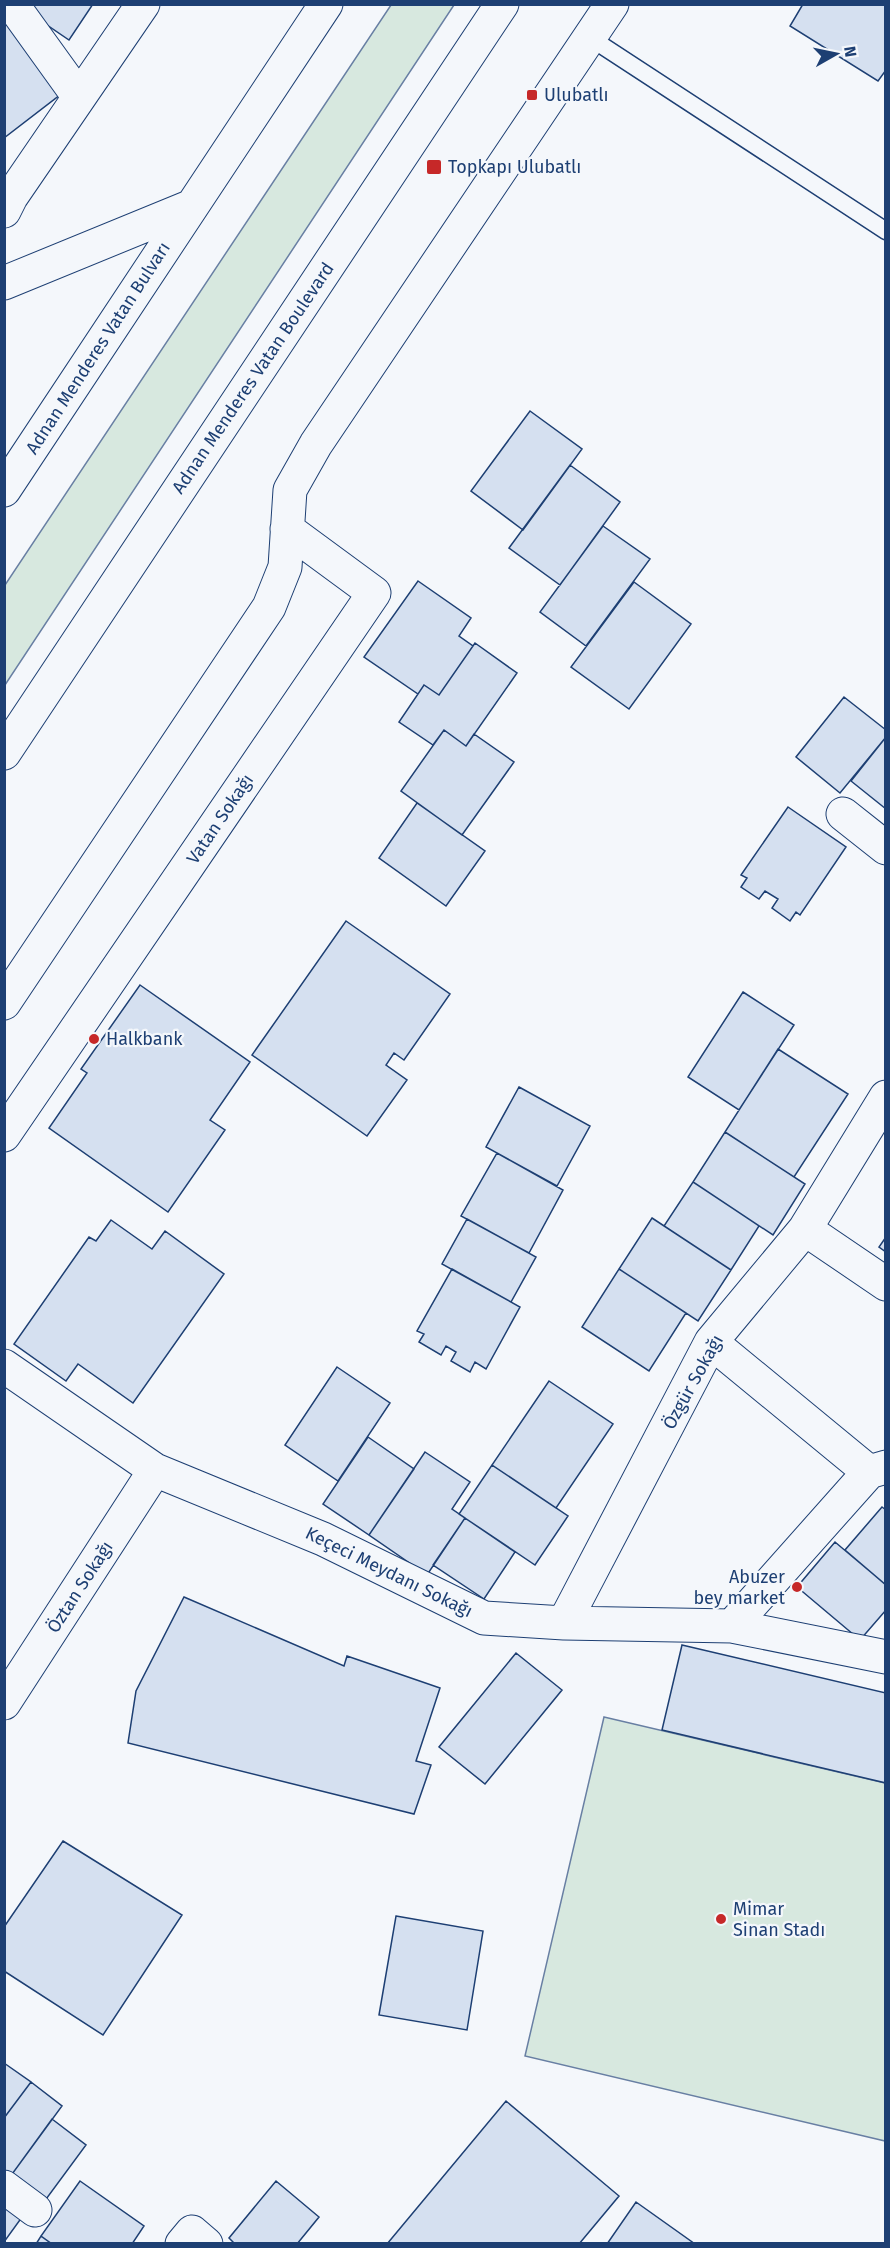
<svg xmlns="http://www.w3.org/2000/svg" width="890" height="2248" viewBox="0 0 890 2248" font-family="'Fira Sans',sans-serif">
  <rect width="100%" height="100%" fill="#f4f7fb"/>
  <path fill="#d7e8df" stroke="#687fa3" stroke-width="1.5" d="M 391,5 L 454,5 L 5,685 L 5,585 Z
    M 604,1717 L 885,1783 L 885,2141 L 525,2056 Z"/>
  <path fill="#d5e0f0" stroke="#1d3f73" stroke-width="1.5" d="M 33,4 L 93,4 L 69,40 L 28,12 Z
    M 803,4 L 886,4 L 886,70 L 878,81 L 790,26 Z
    M 4,13 L 65,91 L 4,138 Z
    M 530,411 L 582,449 L 523,530 L 471,491 Z
    M 570,465 L 620,502 L 560,585 L 509,548 Z
    M 603,526 L 650,559 L 586,646 L 540,612 Z
    M 418,581 L 471,618 L 459,636 L 473,646 L 439,695 L 424,685 L 418,694 L 364,657 Z
    M 634,582 L 691,624 L 629,709 L 571,667 Z
    M 475,643 L 517,673 L 466,746 L 444,730 L 433,745 L 399,722 L 424,685 L 439,695 Z
    M 844,697 L 886,730 L 886,737 L 840,793 L 796,757 Z
    M 444,730 L 466,746 L 474,734 L 514,762 L 462,835 L 401,791 Z
    M 886,737 L 886,809 L 851,781 Z
    M 417,803 L 485,851 L 446,906 L 379,858 Z
    M 788,807 L 846,847 L 800,915 L 796,912 L 790,921 L 772,908 L 778,899 L 765,891 L 759,899 L 741,887 L 747,878 L 741,875 Z
    M 346,921 L 450,994 L 404,1060 L 394,1053 L 386,1065 L 407,1080 L 367,1136 L 252,1055 Z
    M 140,985 L 250,1062 L 210,1120 L 225,1130 L 168,1212 L 49,1128 L 87,1073 L 81,1069 Z
    M 743,992 L 794,1025 L 739,1110 L 688,1077 Z
    M 778,1049 L 848,1094 L 794,1177 L 725,1132 Z
    M 519,1087 L 590,1126 L 557,1186 L 486,1147 Z
    M 725,1132 L 805,1184 L 773,1235 L 693,1182 Z
    M 497,1153 L 563,1190 L 529,1253 L 461,1216 Z
    M 693,1182 L 759,1226 L 731,1270 L 664,1226 Z
    M 652,1218 L 731,1270 L 698,1321 L 619,1269 Z
    M 467,1219 L 536,1257 L 511,1302 L 442,1264 Z
    M 111,1220 L 152,1249 L 165,1231 L 224,1274 L 133,1403 L 78,1364 L 66,1381 L 14,1344 L 89,1237 L 96,1241 Z
    M 886,1237 L 886,1252 L 879,1247 Z
    M 452,1269 L 520,1307 L 486,1369 L 475,1362 L 470,1372 L 451,1361 L 456,1352 L 446,1346 L 441,1355 L 419,1342 L 424,1334 L 417,1331 Z
    M 619,1269 L 686,1313 L 649,1371 L 582,1327 Z
    M 337,1367 L 390,1403 L 338,1481 L 285,1445 Z
    M 549,1381 L 613,1424 L 556,1508 L 492,1465 Z
    M 368,1437 L 414,1469 L 369,1535 L 323,1504 Z
    M 425,1452 L 470,1482 L 452,1509 L 465,1518 L 427,1575 L 369,1535 Z
    M 492,1465 L 568,1516 L 535,1565 L 459,1514 Z
    M 882,1507 L 886,1510 L 886,1585 L 845,1550 Z
    M 465,1518 L 515,1552 L 484,1599 L 433,1565 Z
    M 835,1542 L 886,1585 L 886,1610 L 860,1640 L 797,1587 Z
    M 184,1597 L 344,1666 L 347,1656 L 440,1688 L 416,1761 L 431,1765 L 414,1814 L 128,1743 L 136,1691 Z
    M 682,1645 L 886,1693 L 886,1783 L 662,1730 Z
    M 516,1653 L 562,1690 L 485,1784 L 439,1747 Z
    M 63,1841 L 182,1915 L 103,2035 L 4,1971 L 4,1927 Z
    M 396,1916 L 483,1931 L 467,2030 L 379,2015 Z
    M 4,2063 L 31,2082 L 4,2118 Z
    M 31,2082 L 62,2106 L 7,2181 L 4,2179 L 4,2118 Z
    M 506,2101 L 619,2196 L 579,2244 L 387,2244 Z
    M 52,2119 L 86,2145 L 41,2206 L 7,2181 Z
    M 80,2181 L 144,2226 L 132,2244 L 52,2244 L 41,2236 Z
    M 276,2181 L 319,2217 L 297,2244 L 235,2244 L 229,2238 Z
    M 4,2198 L 25,2213 L 4,2242 Z
    M 636,2202 L 695,2244 L 607,2244 Z
    M 41,2236 L 52,2244 L 36,2244 Z"/>
  <g fill="none" stroke-linecap="round" stroke-linejoin="round">
    <g stroke="#1d3f73" stroke-width="19">
      <path id="service" d="M 589,37 L 886,231"/>
    </g>
    <g stroke="#1d3f73" stroke-width="35">
      <path id="minor" d="M 12,4 L 79,97
        M 4,211 L 11,197 L 143,4
        M 843,814 L 886,848
        M 4,1003 L 269,607 L 285,567 L 290,490 L 316,444 L 612,4
        M 4,1135 L 374,593 L 287,529
        M 805,1229 L 886,1284
        M 711,1342 L 869,1472
        M 4,1366 L 155,1470 L 323,1539 L 484,1618 L 564,1623 L 732,1626 L 886,1657
        M 564,1623 L 711,1342 L 805,1229 L 886,1097
        M 732,1626 L 869,1472 L 886,1467
        M 4,1703 L 155,1470
        M 4,2187 L 35,2210
        M 182,2244 L 192,2232 L 206,2244"/>
    </g>
    <g stroke="#1d3f73" stroke-width="35">
      <path id="primary" d="M 4,283 L 192,206
        M 4,490 L 326,4
        M 4,753 L 502,4"/>
    </g>
    <use href="#service" stroke="#f4f7fb" stroke-width="16"/>
    <use href="#minor" stroke="#f4f7fb" stroke-width="33"/>
    <use href="#primary" stroke="#f4f7fb" stroke-width="33"/>
  </g>
  <g fill="#c62828" stroke="#f4f7fb" stroke-width="2">
    <rect x="526" y="89" width="12" height="12" rx="3"/>
    <rect x="426" y="159" width="16" height="16" rx="3"/>
    <circle cx="94" cy="1039" r="6"/>
    <circle cx="797" cy="1587" r="6"/>
    <circle cx="721" cy="1919" r="6"/>
  </g>
  <g text-anchor="middle" stroke-width="4.5" stroke-linejoin="round" paint-order="stroke">
    <g font-size="18" fill="#1d3f73" stroke="#f4f7fb" text-anchor="start">
      <text x="544" y="101">Ulubatlı</text>
      <text x="448" y="173">Topkapı Ulubatlı</text>
      <text x="106" y="1045">Halkbank</text>
      <text x="785" y="1583" text-anchor="end">Abuzer<tspan x="785" dy="21">bey market</tspan></text>
      <text x="733" y="1915">Mimar<tspan x="733" dy="21">Sinan Stadı</tspan></text>
    </g>
    <g font-size="18" fill="#1d3f73" stroke="#f4f7fb">
      <text transform="translate(98 348) rotate(-57)" y="6">Adnan Menderes Vatan Bulvarı</text>
      <text transform="translate(253 378) rotate(-56)" y="6">Adnan Menderes Vatan Boulevard</text>
      <text transform="translate(220 819) rotate(-56)" y="6">Vatan Sokağı</text>
      <text transform="translate(693 1382) rotate(-61)" y="6">Özgür Sokağı</text>
      <text transform="translate(389 1572) rotate(26)" y="6">Keçeci Meydanı Sokağı</text>
      <text transform="translate(80 1587) rotate(-57)" y="6">Öztan Sokağı</text>
    </g>
  </g>
  <rect width="890" height="2248" fill="none" stroke="#1d3f73" stroke-width="12"/>
  <g transform="translate(836 54) rotate(81)" stroke="#f4f7fb" stroke-width="4.5" paint-order="stroke">
  <path d="M0-4.5L10 22L0 15L-10 22Z" fill="#1d3f73"/>
  <text y="-9" font-size="16" font-weight="bold" text-anchor="middle" fill="#1d3f73">N</text>
  </g>
</svg>
